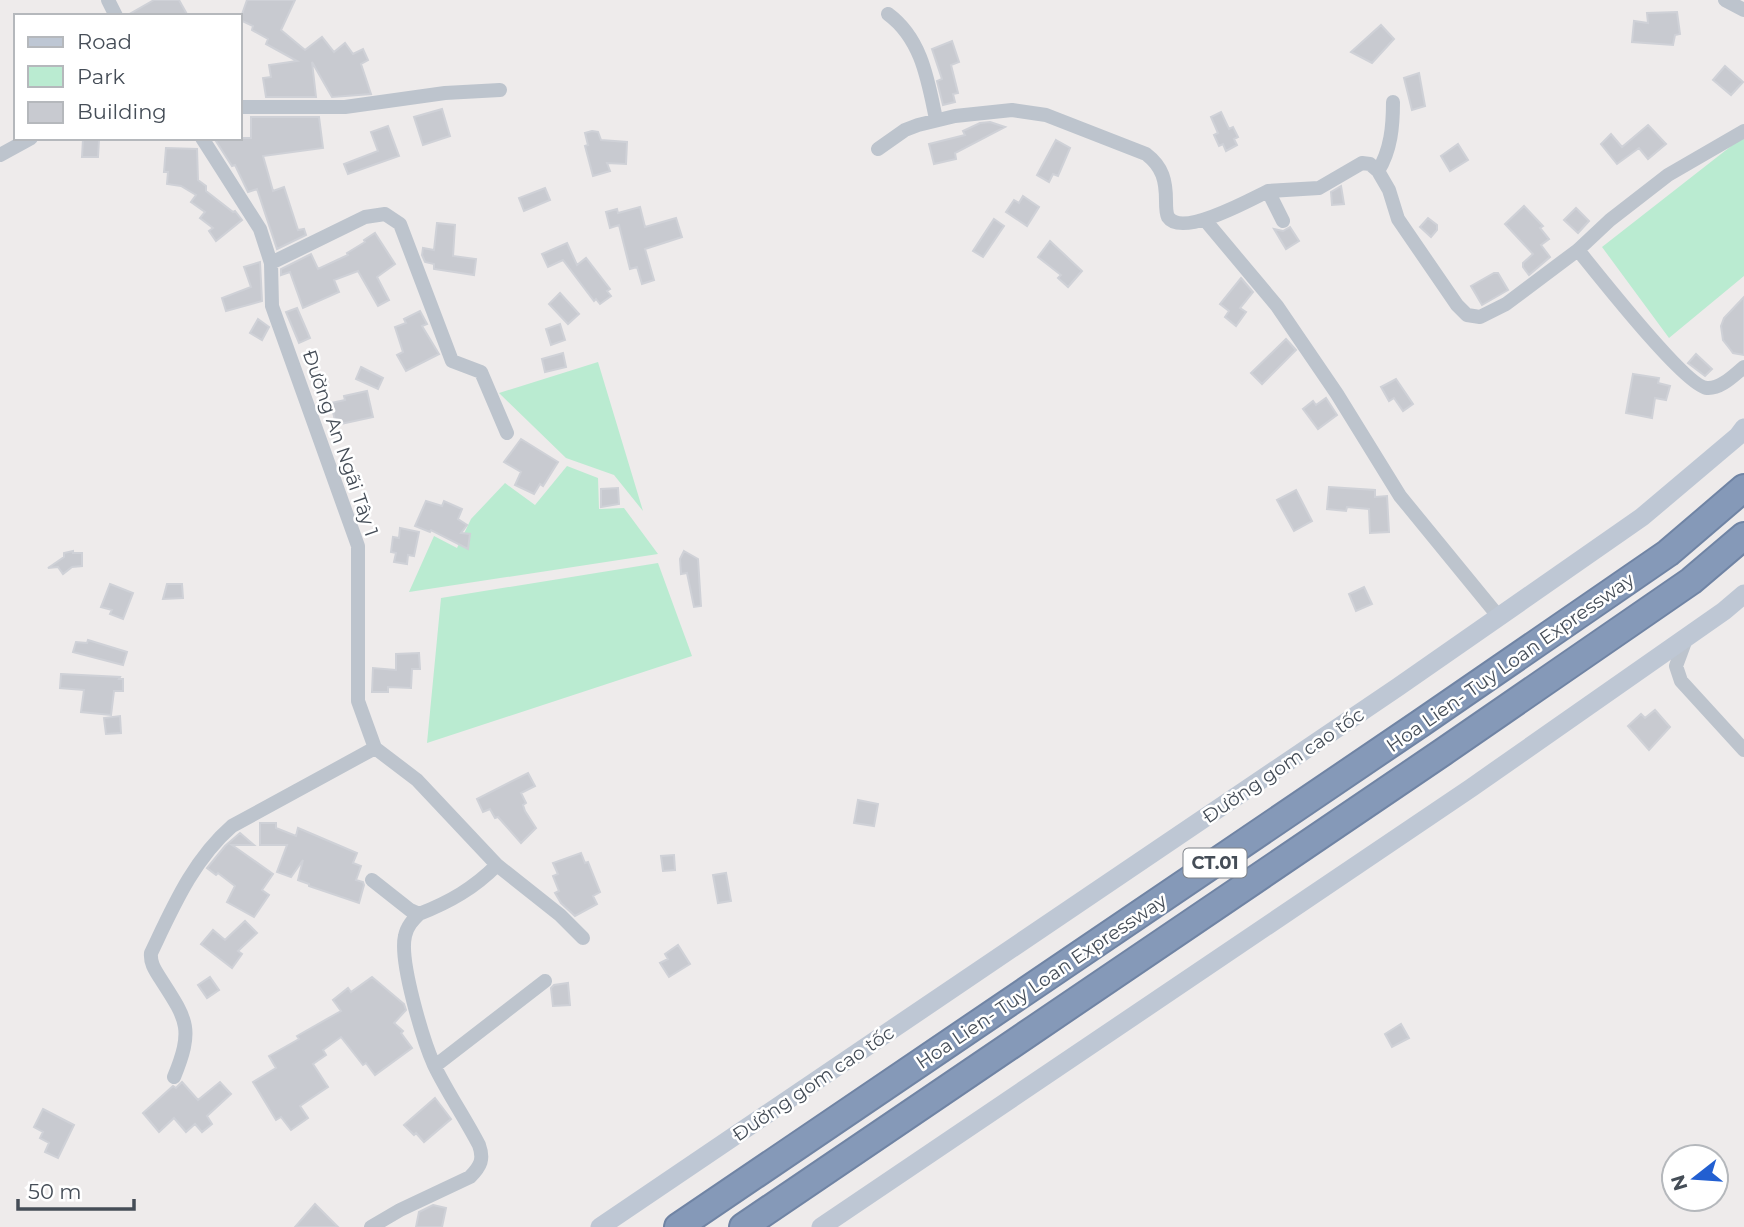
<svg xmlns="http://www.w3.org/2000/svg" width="1744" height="1227" viewBox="0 0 1744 1227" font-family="Montserrat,sans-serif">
  <rect width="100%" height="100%" fill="#eeebeb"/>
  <path fill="#baebd1" d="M 1744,136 L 1744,276 L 1669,338 L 1602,247 Z
    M 598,362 L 643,511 L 614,475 L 566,458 L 499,393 Z
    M 567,466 L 598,478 L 599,509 L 624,508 L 658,554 L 409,592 L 434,536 L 457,548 L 471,519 L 505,483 L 535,505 Z
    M 658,563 L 692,656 L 427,743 L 441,598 Z"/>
  <path fill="#c8cad0" stroke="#cfd1d7" stroke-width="2" d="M 154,0 L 179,0 L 188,16 L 126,16 Z
    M 247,0 L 295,0 L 281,30 L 305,50 L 322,37 L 334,52 L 345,43 L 353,54 L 363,49 L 368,60 L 361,64 L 371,94 L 332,97 L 312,62 L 316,97 L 266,97 L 263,78 L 271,77 L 269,65 L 297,61 L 266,44 L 268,39 L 252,30 L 253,26 L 240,20 Z
    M 1677,12 L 1680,34 L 1675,35 L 1673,45 L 1632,42 L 1634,21 L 1648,23 L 1647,13 Z
    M 1381,25 L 1394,39 L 1372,63 L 1351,52 Z
    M 952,41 L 959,62 L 951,65 L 958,93 L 953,94 L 955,102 L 943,105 L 937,81 L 942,79 L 932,49 Z
    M 1725,66 L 1743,82 L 1731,95 L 1713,80 Z
    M 1419,73 L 1425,106 L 1412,110 L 1404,78 Z
    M 442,109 L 450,136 L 423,145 L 414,117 Z
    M 1221,112 L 1229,129 L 1233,127 L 1238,137 L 1234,139 L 1237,145 L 1226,151 L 1223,144 L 1219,146 L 1214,135 L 1218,133 L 1211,117 Z
    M 251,117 L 319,117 L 323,148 L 263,156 L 273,191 L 284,187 L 298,230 L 304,229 L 306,235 L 277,249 L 257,189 L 248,192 L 235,165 L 232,166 L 214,138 L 251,138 Z
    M 990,122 L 1005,127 L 955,153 L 956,159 L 934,164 L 929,144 L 965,135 L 963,131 L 980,123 Z
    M 1648,125 L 1666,144 L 1648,159 L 1639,148 L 1617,164 L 1601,144 L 1611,134 L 1622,147 Z
    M 388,126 L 399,156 L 348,174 L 344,164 L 378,151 L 371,132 Z
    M 592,131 L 598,132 L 601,140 L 627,142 L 626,164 L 607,163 L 610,171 L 593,176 L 585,146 L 588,145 L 585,133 Z
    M 83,139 L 99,140 L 98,157 L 82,157 Z
    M 1056,140 L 1070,148 L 1058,176 L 1053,174 L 1049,182 L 1037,175 Z
    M 1458,144 L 1468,160 L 1450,171 L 1441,156 Z
    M 166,148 L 197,149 L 198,180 L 206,186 L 206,191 L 233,212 L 235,211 L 242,220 L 216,241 L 209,231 L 213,228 L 200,218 L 205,212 L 191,202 L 196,195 L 181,186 L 167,184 L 168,172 L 164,172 Z
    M 1341,186 L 1344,204 L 1332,205 L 1331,192 Z
    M 545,188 L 550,200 L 524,211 L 519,198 Z
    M 1023,196 L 1039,207 L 1027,226 L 1006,212 L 1014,200 L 1019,203 Z
    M 1524,206 L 1543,226 L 1540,228 L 1549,239 L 1541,245 L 1550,257 L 1529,275 L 1523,267 L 1523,263 L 1533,254 L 1505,224 Z
    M 640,207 L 645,227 L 676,218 L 682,237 L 645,249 L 654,280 L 642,284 L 637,267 L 630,269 L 619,225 L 610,228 L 606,212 L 617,209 L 618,213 Z
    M 1576,208 L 1589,221 L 1578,233 L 1564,220 Z
    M 1428,218 L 1437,225 L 1437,230 L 1431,237 L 1420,227 Z
    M 994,219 L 1004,226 L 983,257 L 973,251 Z
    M 437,223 L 455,225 L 453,256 L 476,259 L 474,275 L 434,269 L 434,264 L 425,262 L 422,255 L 423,248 L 434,250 Z
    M 1290,227 L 1299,241 L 1286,249 L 1274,229 L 1283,231 Z
    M 375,233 L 395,264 L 377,277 L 389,300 L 378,306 L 358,271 L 334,280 L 339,292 L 303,308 L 290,272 L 281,275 L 281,269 L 311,254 L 318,269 L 348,255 L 347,253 L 365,242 L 364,240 Z
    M 1050,241 L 1082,271 L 1068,287 L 1058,278 L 1061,275 L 1038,257 Z
    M 567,243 L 577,265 L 586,258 L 610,289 L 607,291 L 611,296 L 600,304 L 596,299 L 594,301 L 563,260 L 548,267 L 542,254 Z
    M 260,262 L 262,301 L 226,311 L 222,298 L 251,287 L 244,267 Z
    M 1494,273 L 1498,273 L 1508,290 L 1482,305 L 1471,286 Z
    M 1241,278 L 1253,292 L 1240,308 L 1246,312 L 1236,326 L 1225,317 L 1229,311 L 1220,304 Z
    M 560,293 L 579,314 L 568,324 L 549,304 Z
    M 1744,297 L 1744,355 L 1733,353 L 1730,349 L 1723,340 L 1721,326 L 1724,318 Z
    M 297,308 L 310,338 L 299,343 L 286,312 Z
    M 420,311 L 427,324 L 422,326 L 439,354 L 406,371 L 397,355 L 403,352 L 395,327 L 406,323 L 404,319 Z
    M 258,319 L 269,327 L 262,340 L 250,333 Z
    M 560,324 L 565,340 L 551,345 L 546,329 Z
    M 1286,339 L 1296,350 L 1262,384 L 1251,373 Z
    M 563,353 L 566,367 L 545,372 L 542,359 Z
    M 1696,354 L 1712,369 L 1705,376 L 1688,363 Z
    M 361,367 L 383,378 L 378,389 L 356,379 Z
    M 1633,374 L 1659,378 L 1658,383 L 1670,386 L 1666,400 L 1655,398 L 1652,418 L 1626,413 Z
    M 1396,379 L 1413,404 L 1403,411 L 1394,398 L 1389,401 L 1381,387 Z
    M 367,391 L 373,417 L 336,425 L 331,403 L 345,400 L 344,396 Z
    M 1326,398 L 1337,415 L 1318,429 L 1303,409 L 1313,401 L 1316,405 Z
    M 521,439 L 558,462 L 543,486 L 540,484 L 534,494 L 515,485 L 521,472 L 504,462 Z
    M 1329,487 L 1375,490 L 1375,497 L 1387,496 L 1389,532 L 1370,533 L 1369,509 L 1347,507 L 1346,511 L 1327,509 Z
    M 618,488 L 619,504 L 601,507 L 601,489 Z
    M 1296,490 L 1312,521 L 1294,531 L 1277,500 Z
    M 426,501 L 442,506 L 444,501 L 462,509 L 458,519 L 467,525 L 461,533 L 470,534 L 468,549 L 431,530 L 430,532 L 415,526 Z
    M 400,528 L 419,532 L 414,556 L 408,555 L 407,564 L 394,562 L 396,553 L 391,552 L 393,537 L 399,538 Z
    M 73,551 L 73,553 L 82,553 L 82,566 L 72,567 L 63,574 L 58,567 L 48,568 L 64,557 L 64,553 Z
    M 684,551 L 698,559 L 701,606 L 694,607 L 687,573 L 681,574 L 680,559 Z
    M 110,584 L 133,593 L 123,619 L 110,614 L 112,610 L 101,607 Z
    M 167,584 L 182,584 L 183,598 L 163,599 Z
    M 1364,587 L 1372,604 L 1356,611 L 1349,594 Z
    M 88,640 L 127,652 L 123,665 L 73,652 L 76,642 L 87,643 Z
    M 419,653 L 420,669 L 412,669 L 411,688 L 388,687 L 388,692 L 372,692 L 373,668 L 396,670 L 396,654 Z
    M 61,674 L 120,677 L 119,679 L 123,679 L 123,691 L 114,691 L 111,715 L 81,712 L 84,690 L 60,688 Z
    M 1655,710 L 1670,727 L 1649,750 L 1628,726 L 1641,714 L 1645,718 Z
    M 120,716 L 121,733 L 106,734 L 104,718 Z
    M 528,773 L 535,786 L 521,793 L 526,803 L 523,805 L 525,811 L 536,828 L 521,843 L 498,817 L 495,818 L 490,809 L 483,812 L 477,799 Z
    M 858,800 L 878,804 L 874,826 L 854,823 Z
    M 260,823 L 276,823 L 276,828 L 296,836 L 298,828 L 357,853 L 353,863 L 361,866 L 356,880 L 363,882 L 364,885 L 359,903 L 309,886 L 309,884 L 298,880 L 303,860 L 291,877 L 277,872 L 287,845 L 260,845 Z
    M 240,833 L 254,845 L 232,845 L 273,874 L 262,890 L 269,895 L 254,917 L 227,902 L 235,886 L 218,873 L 216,875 L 207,868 L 225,846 Z
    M 581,853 L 585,863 L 588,862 L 600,892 L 593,896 L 597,904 L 575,916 L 561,903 L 555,893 L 559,891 L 553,876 L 558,874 L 553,863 Z
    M 674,855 L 675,870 L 663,871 L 661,856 Z
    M 726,873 L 731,901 L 718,903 L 713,875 Z
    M 245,921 L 257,933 L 238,951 L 242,954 L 232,968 L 201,944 L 213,930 L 225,940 Z
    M 678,945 L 690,964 L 669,977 L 660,963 L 668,959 L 665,954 Z
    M 210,977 L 219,990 L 207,998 L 198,985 Z
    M 372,977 L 404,1004 L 406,1010 L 394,1023 L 403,1031 L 401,1033 L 412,1048 L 375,1075 L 366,1063 L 363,1065 L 341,1037 L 323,1050 L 326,1055 L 313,1064 L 328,1087 L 300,1106 L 308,1118 L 291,1130 L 281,1117 L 276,1120 L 253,1082 L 276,1068 L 269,1056 L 299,1039 L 297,1036 L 341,1011 L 333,1000 L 348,988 L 351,992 Z
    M 568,983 L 570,1005 L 553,1006 L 551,988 L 554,985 Z
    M 1401,1024 L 1409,1038 L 1392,1047 L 1385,1034 Z
    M 182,1082 L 198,1100 L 220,1082 L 231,1094 L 207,1116 L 212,1124 L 202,1132 L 195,1124 L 186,1132 L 174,1118 L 159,1132 L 143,1113 L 173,1086 L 176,1088 Z
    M 435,1098 L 451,1119 L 424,1142 L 416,1133 L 414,1135 L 404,1125 Z
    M 43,1109 L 74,1125 L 58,1158 L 45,1152 L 49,1143 L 40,1138 L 43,1132 L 34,1127 Z
    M 315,1204 L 338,1227 L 295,1227 Z
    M 433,1205 L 446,1208 L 442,1227 L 416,1227 L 419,1212 Z"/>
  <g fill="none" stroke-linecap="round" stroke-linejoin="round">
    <g stroke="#7084a4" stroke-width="30">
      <path id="motorway" d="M 678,1227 L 1421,723 L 1668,553 L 1744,488
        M 743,1227 L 1443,752 L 1691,581 L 1744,536"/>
    </g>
    <path stroke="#bdc4cd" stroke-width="14" d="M 108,0 L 116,16
      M 1725,0 L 1744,10
      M 888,14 C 922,39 928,81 936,119
      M 240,107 L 345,107 L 445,93 L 500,90
      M 202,138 L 260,229 L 271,263 L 272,306 L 358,546 L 358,701 L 375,748 L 417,780 L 497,865 L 560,915 L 583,938
      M 878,149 L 905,130 L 918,125 L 955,116 L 1012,110 L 1046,115 L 1146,154 C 1163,167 1166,181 1166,201 C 1166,206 1166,213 1168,217 C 1182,238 1251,199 1268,191
      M 0,155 L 31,138
      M 1378,171 C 1391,150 1393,126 1393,102
      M 1205,220 L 1277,306 L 1337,394 L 1400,496 L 1499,617
      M 1283,221 L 1268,191 L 1319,188 L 1362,163 L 1370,164 L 1378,171 L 1389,190 L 1398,219 L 1457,305 L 1467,315 L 1480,317 L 1506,304 L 1578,250 L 1610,220 L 1668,175 L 1744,131
      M 1578,250 C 1596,272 1686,387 1707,388 C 1721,389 1734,375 1744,367
      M 271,263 L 365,217 L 385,214 L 400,224 L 452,361 L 481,372 L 507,433
      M 1686,639 L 1676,666 L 1681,681 L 1744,750
      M 419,914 C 450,902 474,888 497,865
      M 435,1066 L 545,981
      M 174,1077 C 194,1028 187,1020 160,978 C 155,970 150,963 151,953 C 173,907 193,860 232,826 L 375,748
      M 371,1227 L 400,1210 L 470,1177 C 481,1166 484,1159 479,1145 C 465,1118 447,1092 434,1065 C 423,1040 399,961 405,936 C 407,926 413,920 419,914 L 410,910 L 372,880"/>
    <path stroke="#bec7d4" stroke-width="19" d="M 600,1227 L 1398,687 L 1642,517 L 1738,436 L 1744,428
      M 821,1227 L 1471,788 L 1724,611 L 1744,594"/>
    <use href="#motorway" stroke="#8599b8" stroke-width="26"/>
  </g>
  <g text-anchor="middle" stroke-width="5" stroke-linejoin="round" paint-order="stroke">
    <rect fill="#fff" stroke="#7d8289" stroke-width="2" x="1183.5" y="848.5" width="63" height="29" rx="5"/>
    <g font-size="18" font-weight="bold" fill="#454d57">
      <text x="1215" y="869">CT.01</text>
    </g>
    <g font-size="19" fill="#454d57" stroke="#fff">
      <text transform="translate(341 443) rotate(71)" y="7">Đường An Ngãi Tây 1</text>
      <text transform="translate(1510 662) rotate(-35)" y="7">Hoa Lien- Tuy Loan Expressway</text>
      <text transform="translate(1283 765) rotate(-34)" y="7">Đường gom cao tốc</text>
      <text transform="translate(1041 981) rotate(-34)" y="7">Hoa Lien- Tuy Loan Expressway</text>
      <text transform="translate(813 1083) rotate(-34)" y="7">Đường gom cao tốc</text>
    </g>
  </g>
  <rect x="14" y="14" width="228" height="126" fill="#ffffff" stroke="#b5b8bc" stroke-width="2"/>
  <rect x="28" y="37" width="35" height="10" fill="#bec7d4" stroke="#b5b8bc" stroke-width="2"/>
  <text x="77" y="49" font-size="21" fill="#454d57">Road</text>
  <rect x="28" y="66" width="35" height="21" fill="#baebd1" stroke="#b5b8bc" stroke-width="2"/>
  <text x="77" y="84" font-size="21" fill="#454d57">Park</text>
  <rect x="28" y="102" width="35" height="21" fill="#c8cad0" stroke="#b5b8bc" stroke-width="2"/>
  <text x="77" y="119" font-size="21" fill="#454d57">Building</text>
  <g transform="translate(1695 1178) rotate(253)"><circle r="33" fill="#ffffff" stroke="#b5b8bc" stroke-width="2"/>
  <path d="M0-5L12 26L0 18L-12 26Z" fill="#225fd1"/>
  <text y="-10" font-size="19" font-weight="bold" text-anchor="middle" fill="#454d57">N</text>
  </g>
  <path d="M18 1199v10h116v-10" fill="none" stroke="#454d57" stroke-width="3.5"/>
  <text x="28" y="1199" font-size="21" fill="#454d57" stroke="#ffffff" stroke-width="5" paint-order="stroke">50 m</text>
</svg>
